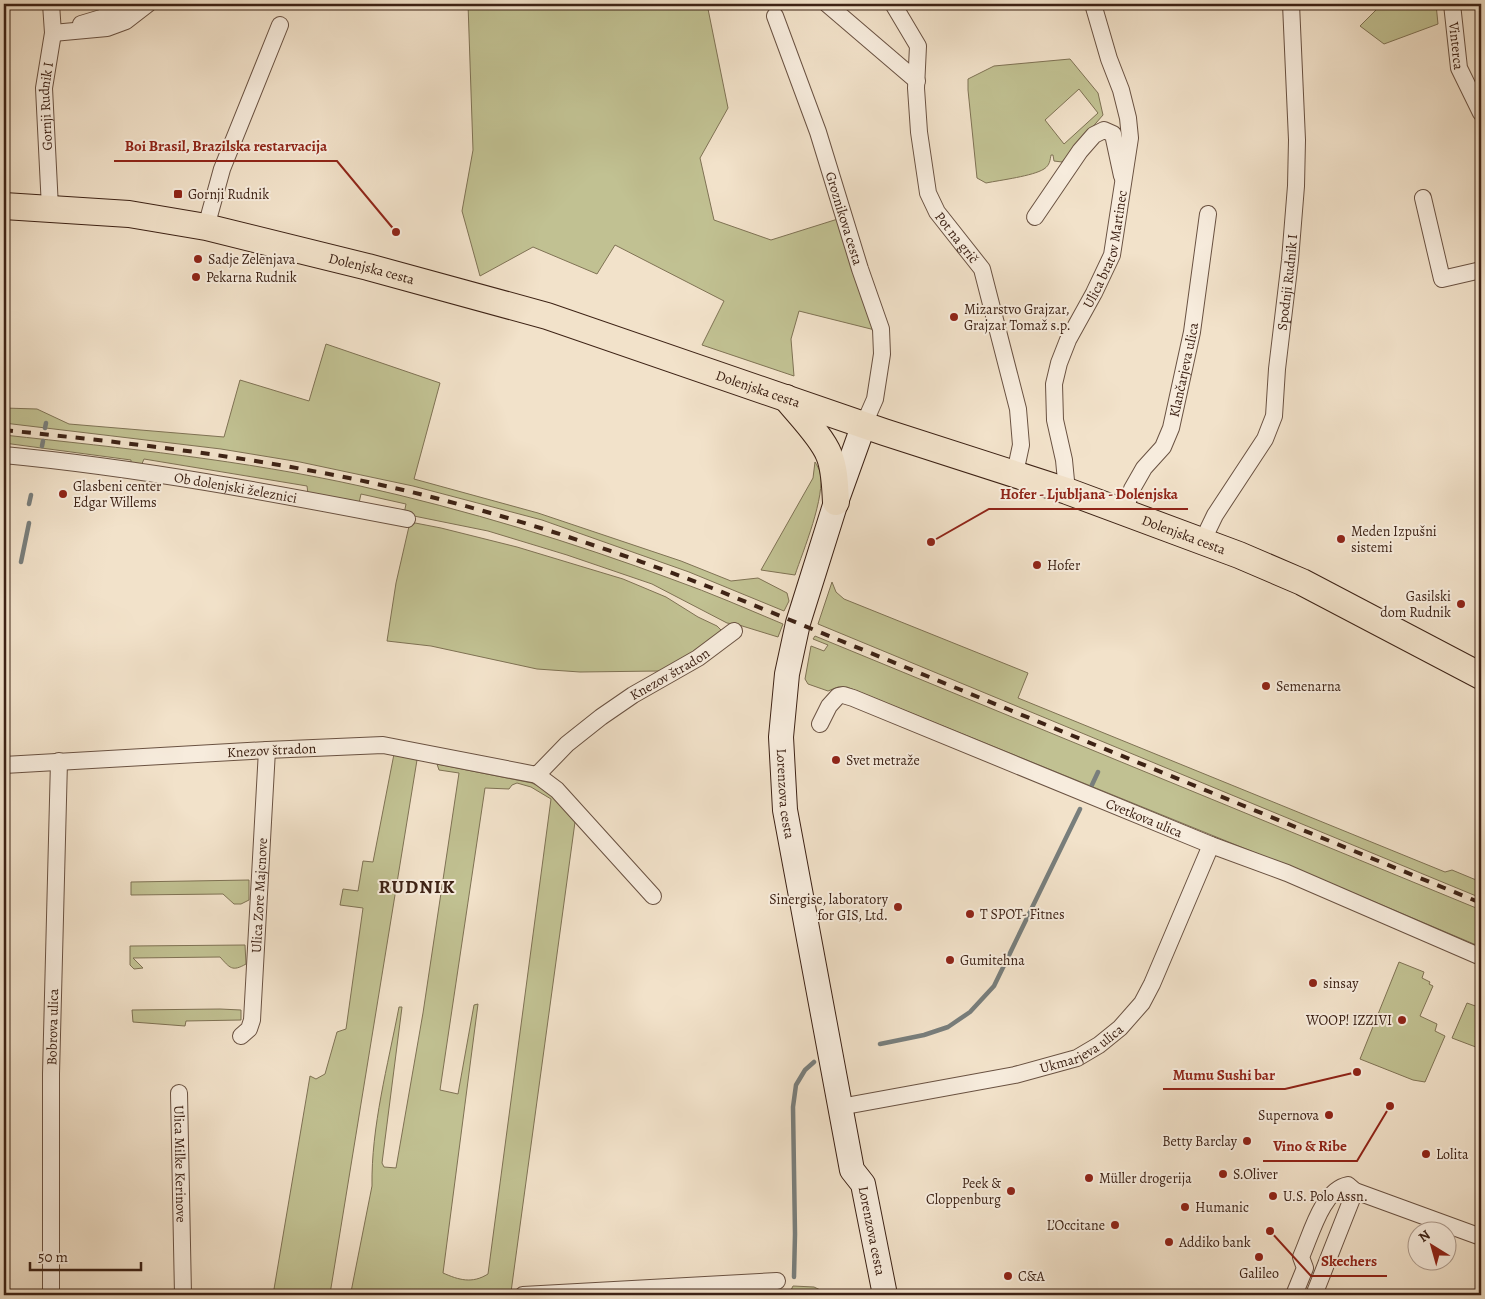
<svg xmlns="http://www.w3.org/2000/svg" width="1485" height="1299" viewBox="0 0 1485 1299" font-family="Alegreya,serif">
  <rect width="100%" height="100%" fill="#f2e2ca"/>
  <filter id="stains"><feTurbulence type="fractalNoise" baseFrequency=".004" numOctaves="4"/><feColorMatrix values="0 0 0 0 .2 0 0 0 0 .09 0 0 0 0 .02 0 0 0 .5 -.17"/></filter>
  <radialGradient id="worn" r=".72"><stop offset=".6" stop-color="#630" stop-opacity="0"/><stop offset="1" stop-color="#630" stop-opacity=".3"/></radialGradient>
  <path fill="#c1c192" stroke="#7f7254" fill-rule="evenodd" d="M 468,4 L 707,4 L 728,108 L 700,158 L 714,220 L 771,240 L 841,218 L 875,330 L 799,311 L 791,339 L 794,376 L 702,345 L 724,301 L 615,245 L 597,274 L 533,247 L 480,276 L 462,211 L 473,150 Z
    M 1382,4 L 1436,4 L 1438,24 L 1384,44 L 1360,26 Z
    M 1070,59 L 1098,93 L 1103,115 L 1062,162 L 1054,161 L 1053,155 L 1051,155 C 1050,160 1050,165 1044,169 C 1033,176 1001,180 986,183 L 977,178 L 968,90 L 968,79 L 994,66 ZM 1079,89 L 1098,113 L 1064,144 L 1045,120 Z
    M 326,344 L 440,383 L 414,479 L 538,513 L 681,561 L 731,581 L 758,578 L 787,593 L 789,601 L 784,611 L 689,572 L 542,520 L 413,486 L 300,462 L 221,449 L 4,423 L 4,408 L 37,409 L 69,424 L 224,437 L 240,380 L 309,401 Z
    M 4,435 C 123,448 243,460 360,486 C 467,510 572,542 674,580 C 711,593 747,609 783,624 L 778,637 L 739,625 L 727,623 L 652,584 L 567,555 L 488,531 L 404,514 L 406,504 L 361,494 L 359,503 L 308,494 L 307,486 L 144,459 L 141,466 L 131,464 L 131,460 L 4,443 Z
    M 815,462 C 817,465 819,469 820,472 C 826,496 803,551 795,575 L 761,570 L 813,478 Z
    M 410,522 L 441,528 L 517,547 L 623,579 L 666,597 L 698,617 L 717,626 L 721,630 L 721,634 L 701,650 L 660,671 L 580,672 L 537,669 L 431,646 L 387,641 L 396,583 Z
    M 832,582 L 836,592 L 844,599 L 1028,673 L 1018,698 L 1445,872 L 1452,870 L 1481,882 L 1481,898 L 818,624 Z
    M 815,636 L 1481,910 L 1481,947 L 1337,886 L 847,687 L 838,687 L 828,691 L 808,684 L 805,679 L 811,646 L 824,651 L 828,645 L 813,639 Z
    M 394,754 L 417,760 L 330,1294 L 351,1292 L 372,1186 C 371,1127 388,1065 399,1007 L 402,1007 L 382,1163 L 384,1167 L 396,1168 L 423,1013 L 459,773 L 439,770 L 437,764 L 532,783 L 548,791 L 575,822 L 511,1292 L 468,1295 L 273,1295 L 310,1076 L 316,1079 L 325,1074 L 337,1032 L 346,1029 L 363,908 L 340,905 L 343,889 L 358,891 L 363,861 L 373,862 ZM 517,783 L 531,787 L 551,799 L 488,1274 C 472,1284 459,1280 443,1273 L 478,1004 L 474,1005 L 458,1094 L 440,1090 L 485,788 L 509,789 L 512,785 Z
    M 249,880 L 249,900 L 241,904 L 234,904 L 223,894 L 131,895 L 131,882 Z
    M 245,945 L 246,964 C 232,972 230,968 220,957 L 133,958 L 143,968 L 134,969 L 130,965 L 130,946 L 132,946 Z
    M 1399,962 L 1424,972 L 1422,978 L 1430,982 L 1429,984 L 1433,986 L 1420,1016 L 1437,1024 L 1435,1031 L 1445,1036 L 1425,1082 L 1413,1080 L 1360,1059 Z
    M 1467,1003 L 1481,1008 L 1481,1049 L 1452,1038 Z
    M 220,1009 L 241,1010 L 241,1020 L 186,1021 L 185,1026 L 133,1022 L 132,1010 Z
    M 793,1286 L 814,1287 L 831,1295 L 766,1295 L 789,1294 Z"/>
  <g fill="none" stroke-linecap="round" stroke-linejoin="round">
    <path stroke="#787e7c" stroke-width="4.5" d="M 45,428 L 46,423
      M 42,446 L 43,441
      M 29,504 L 31,495
      M 21,562 L 29,523
      M 1091,787 L 1098,772
      M 880,1044 L 924,1035 L 948,1027 L 970,1012 L 994,986 L 1080,809
      M 794,1277 L 795,1234 L 793,1107 L 796,1085 L 805,1070 L 814,1062
      M 724,1295 L 788,1292"/>
    <g stroke="#6a5242" stroke-width="18">
      <g id="street">
        <path d="M 827,4 L 917,81"/>
        <path id="s1" d="M 893,4 L 918,46 L 916,88 L 919,132 L 928,193 L 937,212 L 982,269 L 1018,409 L 1021,445 L 1015,473"/>
        <path id="s2" d="M 1452,4 L 1459,68 L 1481,113"/>
        <path id="s3" d="M 775,16 L 818,132 L 860,269 L 881,329 L 882,354 L 875,399 L 864,424"/>
        <path d="M 81,24 L 101,18 L 127,4"/>
        <path d="M 53,33 L 107,28 L 126,21 L 148,4"/>
        <path d="M 1423,198 L 1442,279 L 1481,270"/>
        <path id="s4" d="M 50,208 L 44,88 L 53,33 L 51,4"/>
        <path d="M 1035,217 L 1080,151 L 1094,135 L 1104,130 L 1113,134 L 1122,176"/>
        <path d="M 206,227 L 222,169 L 280,25"/>
        <path id="s5" d="M 4,455 C 140,468 273,493 407,519"/>
        <path id="s6" d="M 1067,491 L 1064,460 L 1055,420 L 1054,384 L 1059,363 L 1068,340 L 1094,293 L 1112,255 L 1130,138 L 1128,118 L 1121,90 L 1109,59 L 1093,4"/>
        <path id="s7" d="M 1124,513 L 1132,489 L 1144,468 L 1163,447 L 1171,428 L 1192,332 L 1208,214"/>
        <path id="s8" d="M 1202,542 L 1215,515 L 1265,439 L 1274,416 L 1277,369 L 1290,260 L 1296,186 L 1297,140 L 1291,4"/>
        <path id="s9" d="M 820,724 L 829,706 L 838,696 L 843,695 L 853,698 L 1211,845 L 1287,873 L 1481,957"/>
        <path id="s10" d="M 4,765 L 267,750 L 383,745 L 537,775 L 567,744 L 601,717 L 633,695 L 698,658 L 734,631"/>
        <path d="M 537,775 L 557,790 L 653,896"/>
        <path id="s11" d="M 241,1036 L 249,1029 L 252,1020 L 267,750"/>
        <path id="s12" d="M 179,1093 L 183,1295"/>
        <path id="s13" d="M 840,1107 L 1015,1075 L 1077,1058 L 1099,1045 L 1120,1028 L 1142,1003 L 1152,984 L 1211,845"/>
        <path id="s14" d="M 51,1295 L 51,1074 L 59,761"/>
        <path d="M 523,1295 L 777,1281"/>
        <path d="M 1294,1295 L 1305,1268 L 1301,1257 C 1311,1235 1322,1190 1348,1185 L 1355,1191 L 1481,1237"/>
        <path d="M 1314,1295 L 1355,1191"/>
      </g>
    </g>
    <g stroke="#3d2215" stroke-width="26">
      <g id="secondary">
        <path id="s15" d="M 864,424 L 836,502 L 798,623 L 787,674 L 781,737 L 785,810 L 852,1170 L 863,1184 L 885,1295"/>
      </g>
    </g>
    <g stroke="#3d2215" stroke-width="28">
      <g id="primary">
        <path id="s16" d="M 4,206 L 129,214 L 206,227 L 368,267 L 547,316 L 884,432 L 1067,491 L 1239,555 L 1302,582 L 1481,676"/>
        <path d="M 786,398 C 798,413 822,437 829,455 C 835,469 835,486 836,502"/>
      </g>
    </g>
    <use href="#street" stroke="#f7ecdd" stroke-width="16"/>
    <use href="#secondary" stroke="#f7ecdd" stroke-width="24"/>
    <use href="#primary" stroke="#f2e2ca" stroke-width="26"/>
    <path stroke="#3d2215" stroke-width="4" stroke-dasharray="9 9" stroke-linecap="butt" d="M 4,430 C 109,441 214,452 318,472 C 453,497 584,539 712,588 L 1481,903"/>
  </g>
  <g fill="#8f2418" stroke="#f7ecdd" stroke-width="2">
    <rect x="173" y="189" width="10" height="10" rx="2.5"/>
    <circle cx="198" cy="259" r="5"/>
    <circle cx="196" cy="277" r="5"/>
    <circle cx="954" cy="317" r="5"/>
    <circle cx="63" cy="494" r="5"/>
    <circle cx="1341" cy="539" r="5"/>
    <circle cx="1037" cy="565" r="5"/>
    <circle cx="1461" cy="604" r="5"/>
    <circle cx="1266" cy="686" r="5"/>
    <circle cx="836" cy="760" r="5"/>
    <circle cx="898" cy="907" r="5"/>
    <circle cx="970" cy="914" r="5"/>
    <circle cx="950" cy="960" r="5"/>
    <circle cx="1313" cy="983" r="5"/>
    <circle cx="1402" cy="1020" r="5"/>
    <circle cx="1329" cy="1115" r="5"/>
    <circle cx="1247" cy="1141" r="5"/>
    <circle cx="1426" cy="1154" r="5"/>
    <circle cx="1223" cy="1174" r="5"/>
    <circle cx="1089" cy="1178" r="5"/>
    <circle cx="1011" cy="1191" r="5"/>
    <circle cx="1273" cy="1196" r="5"/>
    <circle cx="1185" cy="1207" r="5"/>
    <circle cx="1115" cy="1225" r="5"/>
    <circle cx="1169" cy="1242" r="5"/>
    <circle cx="1259" cy="1257" r="5"/>
    <circle cx="1008" cy="1276" r="5"/>
  </g>
  <g text-anchor="middle" stroke-width="4" stroke-linejoin="round" paint-order="stroke">
    <g font-size="14" fill="#3d2215" stroke="#f7ecdd">
      <text dy="5" stroke="none"><textPath href="#s2" startOffset="42">Vinterca</textPath></text>
      <text dy="5" stroke="none"><textPath href="#s4" startOffset="102">Gornji Rudnik I</textPath></text>
      <text dy="5" stroke="none"><textPath href="#s3" startOffset="214">Groznikova cesta</textPath></text>
      <text dy="5" stroke="none"><textPath href="#s1" startOffset="250">Pot na grič</textPath></text>
      <text dy="5" stroke="none"><textPath href="#s6" startOffset="254">Ulica bratov Martinec</textPath></text>
      <text dy="5" stroke="none"><textPath href="#s16" startOffset="374">Dolenjska cesta</textPath></text>
      <text dy="5" stroke="none"><textPath href="#s8" startOffset="280">Spodnji Rudnik I</textPath></text>
      <text dy="5" stroke="none"><textPath href="#s7" startOffset="158">Klančarjeva ulica</textPath></text>
      <text dy="5" stroke="none"><textPath href="#s16" startOffset="779">Dolenjska cesta</textPath></text>
      <text dy="5" stroke="none"><textPath href="#s5" startOffset="234">Ob dolenjski železnici</textPath></text>
      <text dy="5" stroke="none"><textPath href="#s16" startOffset="1229">Dolenjska cesta</textPath></text>
      <text dy="5" stroke="none"><textPath href="#s10" startOffset="704">Knezov štradon</textPath></text>
      <text dy="5" stroke="none"><textPath href="#s10" startOffset="268">Knezov štradon</textPath></text>
      <text dy="5" stroke="none"><textPath href="#s15" startOffset="382">Lorenzova cesta</textPath></text>
      <text dy="5" stroke="none"><textPath href="#s9" startOffset="364">Cvetkova ulica</textPath></text>
      <text dy="5" stroke="none"><textPath href="#s11" startOffset="145">Ulica Zore Majcnove</textPath></text>
      <text dy="5" stroke="none"><textPath href="#s14" startOffset="268">Bobrova ulica</textPath></text>
      <text dy="5" stroke="none"><textPath href="#s13" startOffset="250">Ukmarjeva ulica</textPath></text>
      <text dy="5" stroke="none"><textPath href="#s12" startOffset="71">Ulica Milke Kerinove</textPath></text>
      <text dy="5" stroke="none"><textPath href="#s15" startOffset="830">Lorenzova cesta</textPath></text>
    </g>
    <g font-size="14" fill="#3d2215" stroke="#f7ecdd" text-anchor="start">
      <text x="188" y="199">Gornji Rudnik</text>
      <text x="208" y="264">Sadje Zelenjava</text>
      <text x="206" y="282">Pekarna Rudnik</text>
      <text x="964" y="314">Mizarstvo Grajzar,<tspan x="964" dy="16">Grajzar Tomaž s.p.</tspan></text>
      <text x="73" y="491">Glasbeni center<tspan x="73" dy="16">Edgar Willems</tspan></text>
      <text x="1351" y="536">Meden Izpušni<tspan x="1351" dy="16">sistemi</tspan></text>
      <text x="1047" y="570">Hofer</text>
      <text x="1451" y="601" text-anchor="end">Gasilski<tspan x="1451" dy="16">dom Rudnik</tspan></text>
      <text x="1276" y="691">Semenarna</text>
      <text x="846" y="765">Svet metraže</text>
      <text x="888" y="904" text-anchor="end">Sinergise, laboratory<tspan x="888" dy="16">for GIS, Ltd.</tspan></text>
      <text x="980" y="919">T SPOT- Fitnes</text>
      <text x="960" y="965">Gumitehna</text>
      <text x="1323" y="988">sinsay</text>
      <text x="1392" y="1025" text-anchor="end">WOOP! IZZIVI</text>
      <text x="1319" y="1120" text-anchor="end">Supernova</text>
      <text x="1237" y="1146" text-anchor="end">Betty Barclay</text>
      <text x="1436" y="1159">Lolita</text>
      <text x="1233" y="1179">S.Oliver</text>
      <text x="1099" y="1183">Müller drogerija</text>
      <text x="1001" y="1188" text-anchor="end">Peek &amp;<tspan x="1001" dy="16">Cloppenburg</tspan></text>
      <text x="1283" y="1201">U.S. Polo Assn.</text>
      <text x="1195" y="1212">Humanic</text>
      <text x="1105" y="1230" text-anchor="end">L’Occitane</text>
      <text x="1179" y="1247">Addiko bank</text>
      <text x="1259" y="1278" text-anchor="middle">Galileo</text>
      <text x="1018" y="1281">C&amp;A</text>
    </g>
    <g font-size="19" font-weight="bold" letter-spacing="1" fill="#3d2215" stroke="#f7ecdd">
      <text x="417" y="893">RUDNIK</text>
    </g>
  </g>
  <path fill="none" stroke="#8f2418" stroke-width="2" d="M396 232L337 161H114M931 542L989 509H1188M1357 1072L1285 1089H1163M1390 1106L1357 1161H1263M1270 1231L1311 1276H1387"/>
  <g fill="#8f2418" stroke="#f7ecdd" stroke-width="2">
    <circle cx="396" cy="232" r="5"/>
    <circle cx="931" cy="542" r="5"/>
    <circle cx="1357" cy="1072" r="5"/>
    <circle cx="1390" cy="1106" r="5"/>
    <circle cx="1270" cy="1231" r="5"/>
  </g>
  <g font-size="15" text-anchor="middle" font-weight="bold" fill="#8f2418" stroke="#f7ecdd" stroke-width="4" stroke-linejoin="round" paint-order="stroke">
    <text x="226" y="151">Boi Brasil, Brazilska restarvacija</text>
    <text x="1089" y="499">Hofer - Ljubljana - Dolenjska</text>
    <text x="1224" y="1080">Mumu Sushi bar</text>
    <text x="1310" y="1151">Vino &amp; Ribe</text>
    <text x="1349" y="1266">Skechers</text>
  </g>
  <rect width="1485" height="1299" fill="none" stroke="#f2e2ca" stroke-width="20"/>
  <rect x="5" y="5" width="1475" height="1289" fill="none" stroke="#3d2215" stroke-width="2.5"/>
  <rect x="10" y="10" width="1465" height="1279" fill="none" stroke="#3d2215"/>
  <g transform="translate(1432 1246) rotate(323)"><circle r="24" fill="#f7ecdd" stroke="#ad9b8d"/>
  <path d="M0-4L9 19L0 12L-9 19Z" fill="#8f2418"/>
  <text y="-8" font-size="14" font-weight="bold" text-anchor="middle" fill="#3d2215">N</text>
  </g>
  <path d="M30 1262v8h111v-8" fill="none" stroke="#3d2215" stroke-width="2.5"/>
  <text x="38" y="1262" font-size="15" fill="#3d2215" stroke="#f7ecdd" stroke-width="4" paint-order="stroke">50 m</text>
  <rect width="100%" height="100%" filter="url(#stains)"/>
  <rect width="100%" height="100%" fill="url(#worn)"/>
</svg>
